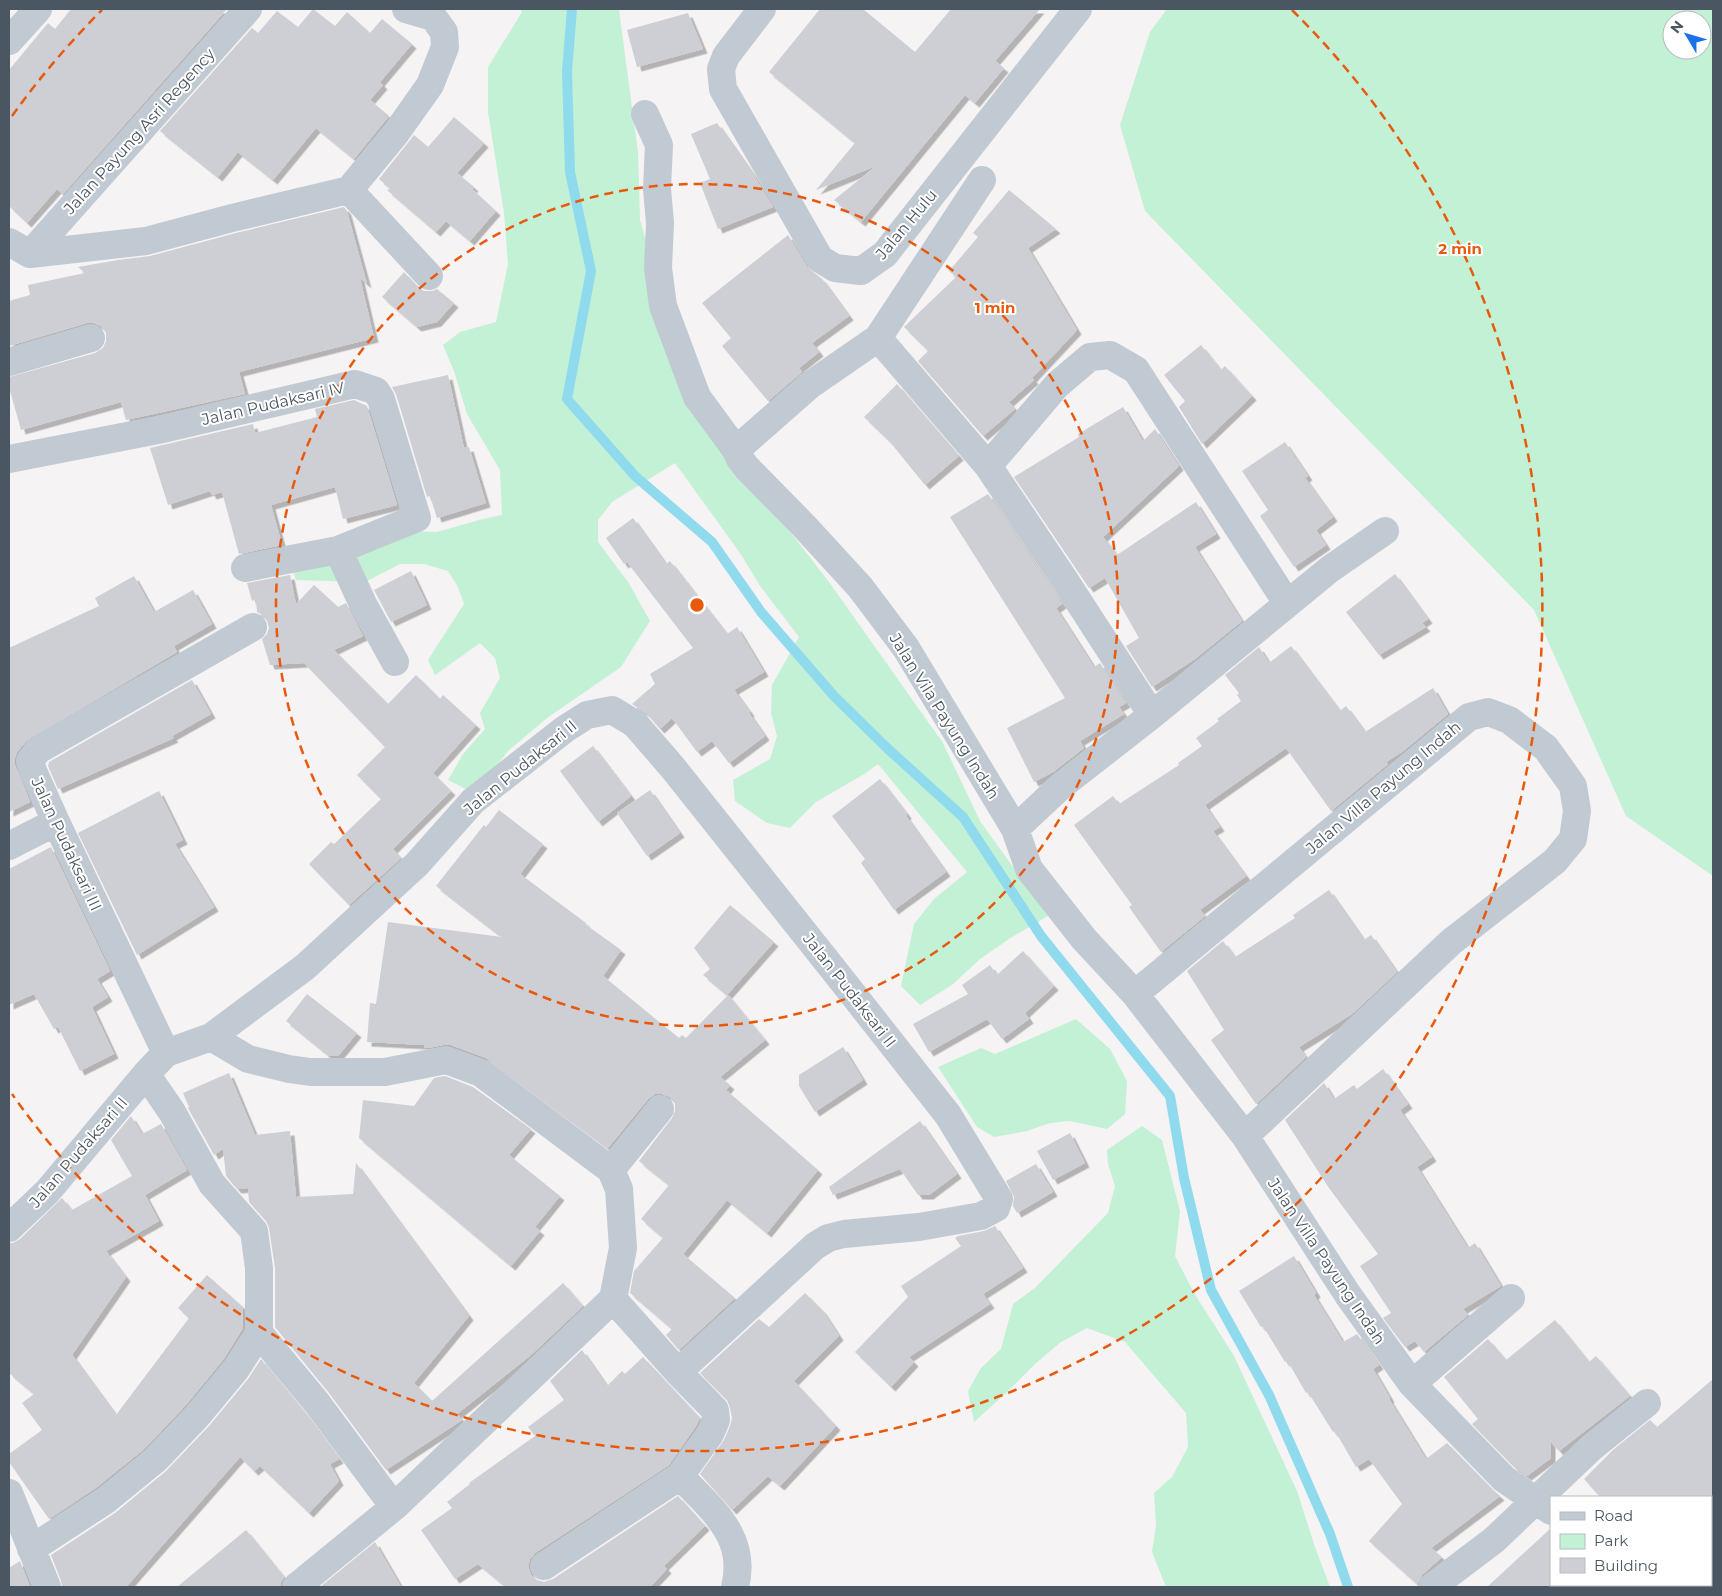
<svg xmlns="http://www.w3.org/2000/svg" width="1722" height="1596" viewBox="0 0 1722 1596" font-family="Montserrat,sans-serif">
  <defs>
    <filter id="shadow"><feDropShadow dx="4.5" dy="4.5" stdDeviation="0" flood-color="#0004"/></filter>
  </defs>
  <rect width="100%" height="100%" fill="#f5f3f3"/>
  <path fill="#c3f1d5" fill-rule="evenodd" d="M 521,9 L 622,9 L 619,10 L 638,152 L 640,220 L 659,286 L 668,359 L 693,401 L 743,471 L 829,582 L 943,743 L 980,821 L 1048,916 L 1012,937 L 980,959 L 952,985 L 920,1005 L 901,986 L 914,924 L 934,899 L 967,872 L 878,764 L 866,773 L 816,802 L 790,828 L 767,823 L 735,801 L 733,780 L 770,759 L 777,736 L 771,713 L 772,685 L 799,637 L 760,586 L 740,553 L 675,463 L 612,502 L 598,520 L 598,542 L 628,582 L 650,621 L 621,667 L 547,718 L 508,751 L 483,784 L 468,790 L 448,780 L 463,754 L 485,729 L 480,713 L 500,678 L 495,658 L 480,643 L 435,675 L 428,660 L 464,604 L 458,587 L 448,571 L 424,564 L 400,564 L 365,582 L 296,580 L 288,558 L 377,530 L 437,532 L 483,519 L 502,515 L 500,470 L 467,414 L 454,371 L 443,345 L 460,332 L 496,322 L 508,264 L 504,213 L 488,112 L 488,67 L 522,12 Z
    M 1167,9 L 1713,9 L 1713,876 L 1626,816 L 1534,610 L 1145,211 L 1120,125 L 1150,32 ZM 1672,20 L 1702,20 L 1702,50 L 1672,50 Z
    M 1076,1019 L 1110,1049 L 1127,1081 L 1125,1114 L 1107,1129 L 1070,1121 L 1050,1123 L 1027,1131 L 994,1137 L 977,1127 L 938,1067 L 981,1048 L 995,1054 Z
    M 1142,1126 L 1162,1140 L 1180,1211 L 1175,1256 L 1194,1293 L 1234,1356 L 1297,1491 L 1315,1547 L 1330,1587 L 1166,1587 L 1152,1552 L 1156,1526 L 1154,1493 L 1172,1477 L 1188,1447 L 1186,1413 L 1125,1342 L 1087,1328 L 1061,1342 L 1035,1364 L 1006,1393 L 974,1422 L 968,1391 L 981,1368 L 1001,1349 L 1013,1304 L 1035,1288 L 1108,1213 L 1115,1186 L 1108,1164 L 1107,1150 Z"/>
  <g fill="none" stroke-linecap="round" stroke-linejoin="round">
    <path stroke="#90daee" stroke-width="10" d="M 572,9 L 567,71 L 570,172 L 591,271 L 567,399 L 635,476 L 712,542 L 761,612 L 834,696 L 887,748 L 963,817 L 1041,936 L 1170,1096 L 1184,1178 L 1211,1290 L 1269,1395 L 1330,1534 L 1348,1587"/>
  </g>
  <path fill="#cdcfd5" filter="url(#shadow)" d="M 71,9 L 227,9 L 63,194 L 57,189 L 27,223 L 9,206 L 9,70 L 48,23 L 55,29 Z
    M 313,9 L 335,26 L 347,12 L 370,33 L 382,19 L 412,44 L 380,82 L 383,85 L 370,100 L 389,116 L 354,159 L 316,128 L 273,180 L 238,152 L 218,177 L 160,131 L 252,28 L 258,33 L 277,11 L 298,27 Z
    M 820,9 L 863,9 L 915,52 L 951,9 L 1040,9 L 995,61 L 1004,68 L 975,103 L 965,95 L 861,222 L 834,200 L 876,166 L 816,190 L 855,143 L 769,72 Z
    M 688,13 L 703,49 L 637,67 L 627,30 Z
    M 454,117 L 484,143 L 457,173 L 474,187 L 472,189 L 496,211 L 470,241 L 446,221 L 436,232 L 387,190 L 391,189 L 379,179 L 414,135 L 428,147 Z
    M 717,123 L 753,174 L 773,207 L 718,229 L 700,183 L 710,179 L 691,134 Z
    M 1009,190 L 1056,229 L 1028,248 L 1077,330 L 1032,378 L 1034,380 L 1009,402 L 1015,409 L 983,436 L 918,361 L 928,351 L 904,327 L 956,277 L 949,271 L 978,237 L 973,233 Z
    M 344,207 L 347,211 L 367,284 L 360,278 L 374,338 L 239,372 L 245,394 L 126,420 L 121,402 L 21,430 L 9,387 L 9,377 L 95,353 L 103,348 L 106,341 L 106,333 L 101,326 L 94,323 L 87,323 L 9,346 L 9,301 L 30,295 L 28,285 L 85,273 L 78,267 L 118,260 L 150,256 L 236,233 Z
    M 788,235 L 807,267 L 822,279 L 849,316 L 812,343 L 819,352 L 799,368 L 802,372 L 768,401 L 722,346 L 731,338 L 702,303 Z
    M 404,272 L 418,287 L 424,291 L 432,291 L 437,289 L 454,303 L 437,322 L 417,327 L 382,297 Z
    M 1201,345 L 1221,370 L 1225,366 L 1252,396 L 1202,444 L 1179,407 L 1185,401 L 1164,375 Z
    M 448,375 L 464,448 L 469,447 L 486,503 L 437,518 L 430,496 L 427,497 L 396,394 L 392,387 Z
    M 897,384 L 959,456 L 925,485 L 890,442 L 864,417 Z
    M 354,400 L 367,406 L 397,505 L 343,519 L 335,487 L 271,505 L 282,545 L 239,554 L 222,492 L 212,495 L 210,491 L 168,505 L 150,448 L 253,424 L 255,433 L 317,417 L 315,409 Z
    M 1123,407 L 1143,441 L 1155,429 L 1179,466 L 1103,537 L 1117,555 L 1196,502 L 1216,534 L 1195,547 L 1242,621 L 1195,659 L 1152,687 L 1126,646 L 1139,638 L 1105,578 L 1089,588 L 1014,477 L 1079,437 L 1078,434 Z
    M 1285,442 L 1308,476 L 1305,478 L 1333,517 L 1316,530 L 1326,545 L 1294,567 L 1260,516 L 1268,510 L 1242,471 Z
    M 988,494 L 1062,604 L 1056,608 L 1094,667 L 1100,663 L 1126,703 L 1119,707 L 1124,714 L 1080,741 L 1084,748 L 1053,772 L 1034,782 L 1007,728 L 1065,698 L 950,517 Z
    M 633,518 L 666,564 L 670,561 L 727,634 L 737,627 L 764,672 L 734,690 L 750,712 L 749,713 L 765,736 L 729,763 L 712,741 L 697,752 L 672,718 L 660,729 L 647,714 L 632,704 L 655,684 L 650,674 L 693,648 L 627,562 L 624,564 L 606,538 Z
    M 411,571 L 427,605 L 391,622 L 374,590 Z
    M 1395,574 L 1428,619 L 1422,623 L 1426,627 L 1379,655 L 1346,612 Z
    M 290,575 L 296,604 L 314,585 L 338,607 L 346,603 L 363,636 L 334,650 L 388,704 L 416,675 L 440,699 L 443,695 L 476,725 L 433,773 L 451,791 L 393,849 L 401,858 L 349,905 L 309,864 L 331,842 L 334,844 L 381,799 L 357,775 L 385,747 L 304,663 L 270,665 L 262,639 L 267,634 L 269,628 L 267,620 L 261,614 L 257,612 L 256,599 L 252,601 L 247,583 Z
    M 134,576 L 154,612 L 193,590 L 212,624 L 174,646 L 177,652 L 26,741 L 17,752 L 15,758 L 15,765 L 30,802 L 9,812 L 9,648 L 99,606 L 95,598 Z
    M 1291,646 L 1340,711 L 1346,706 L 1365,732 L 1433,688 L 1448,714 L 1402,752 L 1386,762 L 1388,764 L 1331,811 L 1286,748 L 1205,805 L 1220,827 L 1213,831 L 1246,876 L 1200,910 L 1205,916 L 1161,952 L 1129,907 L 1132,905 L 1074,825 L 1113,796 L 1119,804 L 1179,765 L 1178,763 L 1202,746 L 1196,738 L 1219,721 L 1217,719 L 1241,701 L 1237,695 L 1239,693 L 1225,675 L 1259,647 L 1269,663 Z
    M 192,680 L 211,714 L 172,736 L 174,738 L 58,789 L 48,766 L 49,762 Z
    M 593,746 L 631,796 L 598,822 L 560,771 Z
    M 880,779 L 907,814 L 906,816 L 946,872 L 894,910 L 861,863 L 865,859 L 832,816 Z
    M 650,790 L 680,833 L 647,856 L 617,813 Z
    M 159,791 L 183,840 L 175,844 L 214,907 L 137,955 L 78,833 Z
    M 499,810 L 543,844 L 520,874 L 586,923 L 585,924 L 621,950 L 603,976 L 679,1038 L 682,1035 L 686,1038 L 728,995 L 765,1040 L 720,1077 L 730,1085 L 726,1090 L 818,1170 L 767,1233 L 727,1200 L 683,1254 L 735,1298 L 679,1350 L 666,1335 L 672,1329 L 630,1293 L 634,1271 L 663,1238 L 641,1219 L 669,1185 L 639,1161 L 672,1118 L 675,1111 L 675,1104 L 670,1097 L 662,1094 L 655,1094 L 648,1099 L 608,1148 L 486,1058 L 451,1045 L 443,1045 L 428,1048 L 424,1047 L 424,1045 L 367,1042 L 370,1003 L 376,1004 L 388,922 L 502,937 L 436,886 L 484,825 L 486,827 Z
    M 51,847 L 110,971 L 97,979 L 108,997 L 92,1007 L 114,1054 L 80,1071 L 58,1027 L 54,1029 L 34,994 L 9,1005 L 9,869 Z
    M 1329,890 L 1364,940 L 1371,935 L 1397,972 L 1352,1014 L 1299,1047 L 1306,1057 L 1256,1104 L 1211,1040 L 1224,1030 L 1187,971 L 1223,941 L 1235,957 L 1295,918 L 1293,915 Z
    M 730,905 L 774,942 L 727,995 L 703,975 L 710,969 L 694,948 Z
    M 1023,951 L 1054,986 L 1025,1013 L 1029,1019 L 1002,1039 L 987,1019 L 929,1052 L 913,1024 L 968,994 L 962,985 L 990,965 L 997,975 Z
    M 307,994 L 357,1033 L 338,1056 L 329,1056 L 286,1021 Z
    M 843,1047 L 863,1080 L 815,1112 L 799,1086 L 799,1075 Z
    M 1383,1069 L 1408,1104 L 1400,1110 L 1432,1157 L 1417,1167 L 1468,1248 L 1475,1243 L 1501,1286 L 1463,1309 L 1468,1315 L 1424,1352 L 1415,1341 L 1405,1347 L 1383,1318 L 1391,1313 L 1360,1266 L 1378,1254 L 1329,1188 L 1285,1120 L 1324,1083 L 1334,1099 L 1354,1085 L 1357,1089 Z
    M 229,1073 L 255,1135 L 290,1131 L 296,1197 L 353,1194 L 356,1163 L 469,1316 L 414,1383 L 432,1401 L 563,1283 L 583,1306 L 531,1355 L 457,1414 L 462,1420 L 386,1470 L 329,1393 L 275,1327 L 275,1268 L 269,1228 L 266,1221 L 249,1202 L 248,1188 L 237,1189 L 226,1176 L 223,1149 L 214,1155 L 188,1108 L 189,1107 L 183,1093 Z
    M 445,1076 L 473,1087 L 531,1129 L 509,1155 L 560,1196 L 535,1227 L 540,1231 L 511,1266 L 359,1138 L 363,1100 L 414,1106 L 434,1078 Z
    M 131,1116 L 142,1134 L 161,1124 L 187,1170 L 145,1195 L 159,1221 L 106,1251 L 126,1277 L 72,1355 L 116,1415 L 189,1318 L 178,1308 L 207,1275 L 243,1307 L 243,1328 L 223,1360 L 185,1406 L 144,1449 L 97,1487 L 49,1519 L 9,1462 L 9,1454 L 42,1430 L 22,1403 L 34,1394 L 9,1373 L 9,1243 L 13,1243 L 20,1239 L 62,1198 L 72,1210 L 132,1176 L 111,1140 Z
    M 920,1121 L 957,1174 L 929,1195 L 918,1195 L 900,1169 L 833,1195 L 829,1187 Z
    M 1070,1133 L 1085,1163 L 1053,1180 L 1037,1151 Z
    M 1036,1164 L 1053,1192 L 1017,1213 L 1013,1206 L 1014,1197 L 1006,1181 Z
    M 995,1226 L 1023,1268 L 983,1294 L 990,1304 L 909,1357 L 914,1362 L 891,1387 L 855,1352 L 908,1297 L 901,1286 L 961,1246 L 955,1238 L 958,1236 L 984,1231 Z
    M 1294,1256 L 1316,1293 L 1314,1295 L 1343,1342 L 1357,1334 L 1379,1365 L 1373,1369 L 1390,1398 L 1389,1399 L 1426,1459 L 1447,1443 L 1493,1490 L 1500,1496 L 1431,1548 L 1442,1557 L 1422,1575 L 1417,1584 L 1369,1541 L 1402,1504 L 1369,1459 L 1356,1467 L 1335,1431 L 1333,1432 L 1308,1392 L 1306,1393 L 1287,1360 L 1285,1362 L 1263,1326 L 1261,1327 L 1239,1291 Z
    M 805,1293 L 822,1310 L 839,1336 L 794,1381 L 836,1426 L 780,1486 L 768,1476 L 732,1510 L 700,1474 L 724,1440 L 730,1426 L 732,1418 L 730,1408 L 727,1400 L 700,1373 L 759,1319 L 769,1327 Z
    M 1555,1320 L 1589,1362 L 1596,1356 L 1630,1396 L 1559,1451 L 1551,1442 L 1551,1458 L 1527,1476 L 1514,1467 L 1472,1424 L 1478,1419 L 1444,1377 L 1488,1339 L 1506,1360 Z
    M 582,1350 L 607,1386 L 622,1371 L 625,1374 L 643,1357 L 700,1418 L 696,1426 L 669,1465 L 535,1553 L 530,1559 L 528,1566 L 531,1575 L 537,1580 L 544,1582 L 553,1579 L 678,1496 L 705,1526 L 664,1566 L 667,1569 L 650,1587 L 506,1587 L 478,1564 L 455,1579 L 421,1530 L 452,1508 L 447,1502 L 470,1484 L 469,1483 L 535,1436 L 528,1427 L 564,1400 L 550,1381 Z
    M 261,1359 L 305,1413 L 339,1459 L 330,1464 L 339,1481 L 309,1513 L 260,1466 L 254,1471 L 240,1457 L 126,1587 L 62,1587 L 61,1581 L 51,1555 L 115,1513 L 166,1471 L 209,1426 L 248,1379 Z
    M 1713,1379 L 1713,1497 L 1600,1497 L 1584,1479 L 1614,1449 L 1650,1420 L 1657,1427 Z
    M 1551,1528 L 1551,1587 L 1487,1587 Z
    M 246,1530 L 284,1577 L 281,1582 L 281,1587 L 177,1587 Z
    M 375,1542 L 401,1587 L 320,1587 Z
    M 20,1561 L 30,1587 L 9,1587 L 9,1568 Z"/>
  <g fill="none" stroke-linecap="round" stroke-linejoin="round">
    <path stroke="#c1cad2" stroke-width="28" d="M 762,9 L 726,56 L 721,69 L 723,89 L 820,259 L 835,268 L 861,271 L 885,254 L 1078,9
      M 9,41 L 38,9
      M 645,114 L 659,145 L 657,189 L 660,223 L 658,268 L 663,306 L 697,397 L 736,450
      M 349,190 L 396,133 L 430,85 L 445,47 L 444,32 L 433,17 L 406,9
      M 9,242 L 30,254 L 146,241 L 232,218 L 349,190 L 429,276
      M 30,254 L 248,9
      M 878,338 L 982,180
      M 9,362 L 91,338
      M 9,459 L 158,430 L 355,384 L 376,391 L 381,399 L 417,518 L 338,550 L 245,568
      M 988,466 L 1057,385 L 1090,357 L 1110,355 L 1136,370 L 1287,603
      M 338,550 L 363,604 L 395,662
      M 1152,715 L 1064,579 L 988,466 L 878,338 L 810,385 L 736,450 L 740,459 L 747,468 L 804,526 L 860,587 L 906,648 L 1015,829 L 1029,869 L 1084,939 L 1135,994 L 1245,1136 L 1348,1295 L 1412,1384 L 1504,1479 L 1551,1511
      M 1015,829 L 1061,786 L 1152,715 L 1330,569 L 1385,531
      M 9,846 L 56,822
      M 1135,994 L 1469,717 L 1488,712 L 1509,720 L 1546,748 L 1573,786 L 1577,811 L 1573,839 L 1555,861 L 1451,942 L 1245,1136
      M 211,1037 L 248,1059 L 289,1069 L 310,1072 L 385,1072 L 446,1060 L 481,1073 L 611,1170 L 619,1189 L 623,1248 L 613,1299 L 394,1507 L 296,1587
      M 166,1053 L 56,822 L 33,771 L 30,761 L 38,750 L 253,627
      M 611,1170 L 660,1109
      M 9,1228 L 47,1192 L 146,1074 L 166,1053 L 211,1037 L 305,967 L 417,864 L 473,801 L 565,729 L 587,715 L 612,710 L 635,724 L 673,768 L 837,974 L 948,1115 L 999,1199 L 996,1208 L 981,1216 L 919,1227 L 844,1234 L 828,1238 L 815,1246 L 678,1372
      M 259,1333 L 317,1403 L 394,1507
      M 1412,1384 L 1511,1298
      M 680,1476 C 711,1509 748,1536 735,1587
      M 9,1493 L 47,1587
      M 31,1549 L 106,1500 L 155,1460 L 197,1416 L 236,1369 L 259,1333 L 259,1268 L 254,1231 L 212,1184 L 172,1112 L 146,1074
      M 544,1566 L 680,1476 L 710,1434 L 716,1420 L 715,1410 L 678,1372 L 613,1299
      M 1639,1585 L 1642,1587
      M 1432,1587 L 1494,1540 L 1592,1447 L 1647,1403
      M 1713,1587 L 1713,1586"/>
  </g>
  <g fill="none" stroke="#e8590c" stroke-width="2.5" stroke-dasharray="9 6">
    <circle cx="697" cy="605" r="421"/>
    <path d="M12 116A842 842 0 0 1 102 10M1292 10A842 842 0 1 1 12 1094"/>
  </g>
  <g text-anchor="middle" stroke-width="4" stroke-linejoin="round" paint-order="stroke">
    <g font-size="16" fill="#4a5661" stroke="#fff">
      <text transform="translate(139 131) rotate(-48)" y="6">Jalan Payung Asri Regency</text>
      <text transform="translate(906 224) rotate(-50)" y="6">Jalan Hulu</text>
      <text transform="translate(273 403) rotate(-13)" y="6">Jalan Pudaksari IV</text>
      <text transform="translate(945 716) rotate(58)" y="6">Jalan Vila Payung Indah</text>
      <text transform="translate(520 767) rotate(-39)" y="6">Jalan Pudaksari II</text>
      <text transform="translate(1383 787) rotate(-40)" y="6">Jalan Villa Payung Indah</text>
      <text transform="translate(67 844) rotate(65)" y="6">Jalan Pudaksari III</text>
      <text transform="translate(850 990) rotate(52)" y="6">Jalan Pudaksari II</text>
      <text transform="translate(78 1152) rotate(-49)" y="6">Jalan Pudaksari II</text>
      <text transform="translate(1327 1261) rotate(56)" y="6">Jalan Villa Payung Indah</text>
    </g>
  </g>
  <circle cx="697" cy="605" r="8" fill="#e8590c" stroke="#fff" stroke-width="2.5"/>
  <g font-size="15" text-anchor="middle" font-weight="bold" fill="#e8590c" stroke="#fff" stroke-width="4" stroke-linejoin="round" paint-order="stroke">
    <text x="1460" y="254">2 min</text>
    <text x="995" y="313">1 min</text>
  </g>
  <rect width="1722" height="1596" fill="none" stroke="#4a5661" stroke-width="20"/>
  <rect x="1550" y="1496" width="162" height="90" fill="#ffffff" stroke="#b7bbc0"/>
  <rect x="1560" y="1512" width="25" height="8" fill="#c1cad2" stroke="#b7bbc0"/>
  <text x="1594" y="1521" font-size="15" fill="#4a5661">Road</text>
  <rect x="1560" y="1534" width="25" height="15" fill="#c3f1d5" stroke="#b7bbc0"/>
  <text x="1594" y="1546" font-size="15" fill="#4a5661">Park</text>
  <rect x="1560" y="1558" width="25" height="15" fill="#cdcfd5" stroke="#b7bbc0"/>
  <text x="1594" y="1571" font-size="15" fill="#4a5661">Building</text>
  <g transform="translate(1687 35) rotate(308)"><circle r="24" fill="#ffffff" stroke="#b7bbc0"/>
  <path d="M0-4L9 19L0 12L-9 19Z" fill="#1a73e8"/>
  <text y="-8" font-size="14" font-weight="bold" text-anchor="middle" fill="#4a5661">N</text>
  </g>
</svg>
